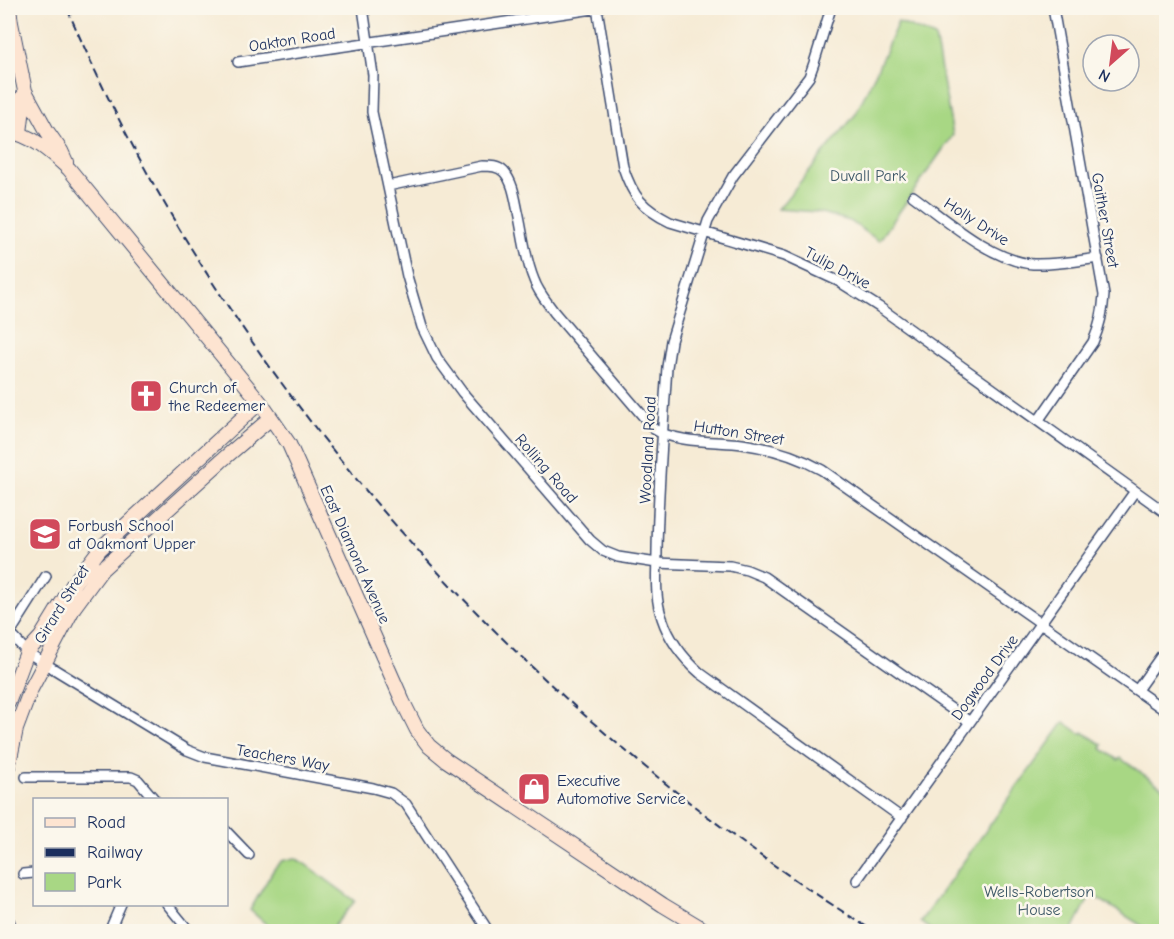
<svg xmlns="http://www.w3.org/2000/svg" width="1174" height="939" viewBox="0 0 1174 939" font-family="'Comic Neue',sans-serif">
  <rect width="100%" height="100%" fill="#fbf7ec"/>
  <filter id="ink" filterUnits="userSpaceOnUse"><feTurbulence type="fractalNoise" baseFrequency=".0167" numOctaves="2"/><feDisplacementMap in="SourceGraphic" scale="12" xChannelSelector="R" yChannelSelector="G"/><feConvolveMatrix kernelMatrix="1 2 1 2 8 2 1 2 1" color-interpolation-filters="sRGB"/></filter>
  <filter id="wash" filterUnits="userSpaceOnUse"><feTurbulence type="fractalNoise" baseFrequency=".008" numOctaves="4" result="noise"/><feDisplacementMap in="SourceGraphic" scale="24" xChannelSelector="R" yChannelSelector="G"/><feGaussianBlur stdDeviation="1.35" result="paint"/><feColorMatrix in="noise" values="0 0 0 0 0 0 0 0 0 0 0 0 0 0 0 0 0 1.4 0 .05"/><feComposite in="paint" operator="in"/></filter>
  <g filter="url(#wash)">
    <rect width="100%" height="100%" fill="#f6ebd5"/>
    <path fill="#a8d784" stroke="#628371" stroke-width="1.5" d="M 898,22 L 935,37 L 953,135 L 879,241 L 850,221 L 818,212 L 778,209 L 855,115 L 877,70 Z
      M 1064,722 L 1081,734 L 1083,732 L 1103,745 L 1101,748 L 1118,760 L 1120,758 L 1166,790 L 1166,931 L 1150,931 L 1091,894 L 1072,931 L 933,931 L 920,922 Z
      M 295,858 L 305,864 L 355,901 L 330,931 L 274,931 L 250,910 L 274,869 L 282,861 Z"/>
  </g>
  <g filter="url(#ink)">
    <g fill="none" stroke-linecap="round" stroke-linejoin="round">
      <g stroke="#3c4b70" stroke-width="12">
        <path id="street" d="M 363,8 L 373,75 L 372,112 L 407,276 L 422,327 L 437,358 L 462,392 L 590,540 L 603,551 L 618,557 L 657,563 L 730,566 L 747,570 L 764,577 L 970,722
          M 597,8 L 623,167 C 633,197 642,208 670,222 L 784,256 L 838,281 L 879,307 L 1166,513
          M 831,8 L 814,63 L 809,77 L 733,176 L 708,221 L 671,341 L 667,367 C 663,428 658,489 657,550 C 657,573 654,596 662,618 C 669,639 683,658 700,673 L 902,818
          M 238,62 L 600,8
          M 388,186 L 482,166 C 491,166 498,166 504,172 C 513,182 515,198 518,212 C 523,234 525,259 534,280 C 538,292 547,302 554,312 L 654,429 C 675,443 716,441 742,444 C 770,448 797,456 822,470 L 1166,711
          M 913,196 C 946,220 992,261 1033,264 C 1055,265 1076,261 1098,258
          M 1038,421 L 1093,342 C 1100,326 1103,312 1104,295 L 1053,8
          M 8,631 L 27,652 L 44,663 L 187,750 L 205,757 L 373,788 L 391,793 L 406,804 L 489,932
          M 8,636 L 46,576
          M 1137,690 L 1166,649
          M 26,777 L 131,777 L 138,780 L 155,800
          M 226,831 L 249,855
          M 23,874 L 34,873
          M 857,880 L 1135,491
          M 167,904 L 190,932
          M 109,932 L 121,904"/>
      </g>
      <g stroke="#3c4b70" stroke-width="16">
        <path id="secondary" d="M 9,8 L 11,23 L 25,91 L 47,131 L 61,151 L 66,162
          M 8,116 L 14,113 L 21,98
          M 8,131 C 32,135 51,152 69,169 L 260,402 L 289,444 L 403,702 L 417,730 L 429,746 L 446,760 L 663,905 L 708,932
          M 20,133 L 25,91
          M 8,703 L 27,652 L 41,637 L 74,583 L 100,549 L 260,402
          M 8,768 L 16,729 L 31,689 L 74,607 L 102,569 L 221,461 L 271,418
          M 8,923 L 9,932"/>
      </g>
      <use href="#street" stroke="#fff" stroke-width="9"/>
      <use href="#secondary" stroke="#fde4d1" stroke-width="14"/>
      <path stroke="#1b2f5e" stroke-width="2" stroke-dasharray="9 4.5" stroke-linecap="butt" d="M 67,8 C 228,387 526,715 875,932"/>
    </g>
  </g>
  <defs>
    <g id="church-square" transform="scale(1.725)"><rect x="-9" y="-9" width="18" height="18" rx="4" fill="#d1495b" stroke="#fbf7ec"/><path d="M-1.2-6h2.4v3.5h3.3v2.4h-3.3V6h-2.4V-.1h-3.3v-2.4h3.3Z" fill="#fff"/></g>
    <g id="school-square" transform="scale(1.725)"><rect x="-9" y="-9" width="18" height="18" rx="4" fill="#d1495b" stroke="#fbf7ec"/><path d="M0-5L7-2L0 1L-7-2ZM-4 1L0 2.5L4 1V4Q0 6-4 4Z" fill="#fff"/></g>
    <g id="shop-square" transform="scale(1.725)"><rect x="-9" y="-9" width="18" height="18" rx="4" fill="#d1495b" stroke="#fbf7ec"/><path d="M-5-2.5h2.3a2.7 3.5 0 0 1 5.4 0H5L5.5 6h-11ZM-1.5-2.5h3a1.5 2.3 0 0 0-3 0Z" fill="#fff"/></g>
  </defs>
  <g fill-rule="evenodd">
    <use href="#church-square" x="146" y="396"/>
    <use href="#school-square" x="45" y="534"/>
    <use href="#shop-square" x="534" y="789"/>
  </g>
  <g text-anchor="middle" stroke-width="5" stroke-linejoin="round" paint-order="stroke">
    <g font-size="16" fill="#1b2f5e" stroke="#fbf7ec">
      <text transform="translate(292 39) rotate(-9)" y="6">Oakton Road</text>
      <text transform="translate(1106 220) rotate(80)" y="6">Gaither Street</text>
      <text transform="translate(977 221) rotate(33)" y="6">Holly Drive</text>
      <text transform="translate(838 267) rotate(28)" y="6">Tulip Drive</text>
      <text transform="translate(739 432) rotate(9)" y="6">Hutton Street</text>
      <text transform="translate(647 450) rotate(-87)" y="6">Woodland Road</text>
      <text transform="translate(547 468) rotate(49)" y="6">Rolling Road</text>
      <text transform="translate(356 554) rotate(66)" y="6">East Diamond Avenue</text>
      <text transform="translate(61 604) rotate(-58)" y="6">Girard Street</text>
      <text transform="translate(984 677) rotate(-54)" y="6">Dogwood Drive</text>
      <text transform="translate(283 757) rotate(10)" y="6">Teachers Way</text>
    </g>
    <g font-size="16" fill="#3e5968" stroke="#fbf7ec">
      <text x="868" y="181">Duvall Park</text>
      <text x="1039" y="897">Wells-Robertson<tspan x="1039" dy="18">House</tspan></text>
    </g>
    <g font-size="16" fill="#1b2f5e" stroke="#fbf7ec" text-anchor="start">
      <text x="169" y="393">Church of<tspan x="169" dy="18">the Redeemer</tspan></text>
      <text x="68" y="531">Forbush School<tspan x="68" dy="18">at Oakmont Upper</tspan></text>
      <text x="557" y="786">Executive<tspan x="557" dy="18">Automotive Service</tspan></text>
    </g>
  </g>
  <rect width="1174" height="939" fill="none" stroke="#fbf7ec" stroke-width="30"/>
  <rect x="33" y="798" width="195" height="108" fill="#fbf7ec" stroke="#a1a7b3" stroke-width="1.5"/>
  <rect x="45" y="818" width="30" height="9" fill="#fde4d1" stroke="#a1a7b3" stroke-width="1.5"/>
  <text x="87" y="828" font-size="18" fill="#1b2f5e">Road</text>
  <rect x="45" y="848" width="30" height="9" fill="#1b2f5e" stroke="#a1a7b3" stroke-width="1.5"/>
  <text x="87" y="858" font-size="18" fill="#1b2f5e">Railway</text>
  <rect x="45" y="873" width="30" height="18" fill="#a8d784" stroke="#a1a7b3" stroke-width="1.5"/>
  <text x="87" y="888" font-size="18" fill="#1b2f5e">Park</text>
  <g transform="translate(1111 63) rotate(208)"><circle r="28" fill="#fbf7ec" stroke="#a1a7b3" stroke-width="1.5"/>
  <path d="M0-4.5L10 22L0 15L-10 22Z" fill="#d1495b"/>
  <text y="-9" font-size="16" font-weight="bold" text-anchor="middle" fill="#1b2f5e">N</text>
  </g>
</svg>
